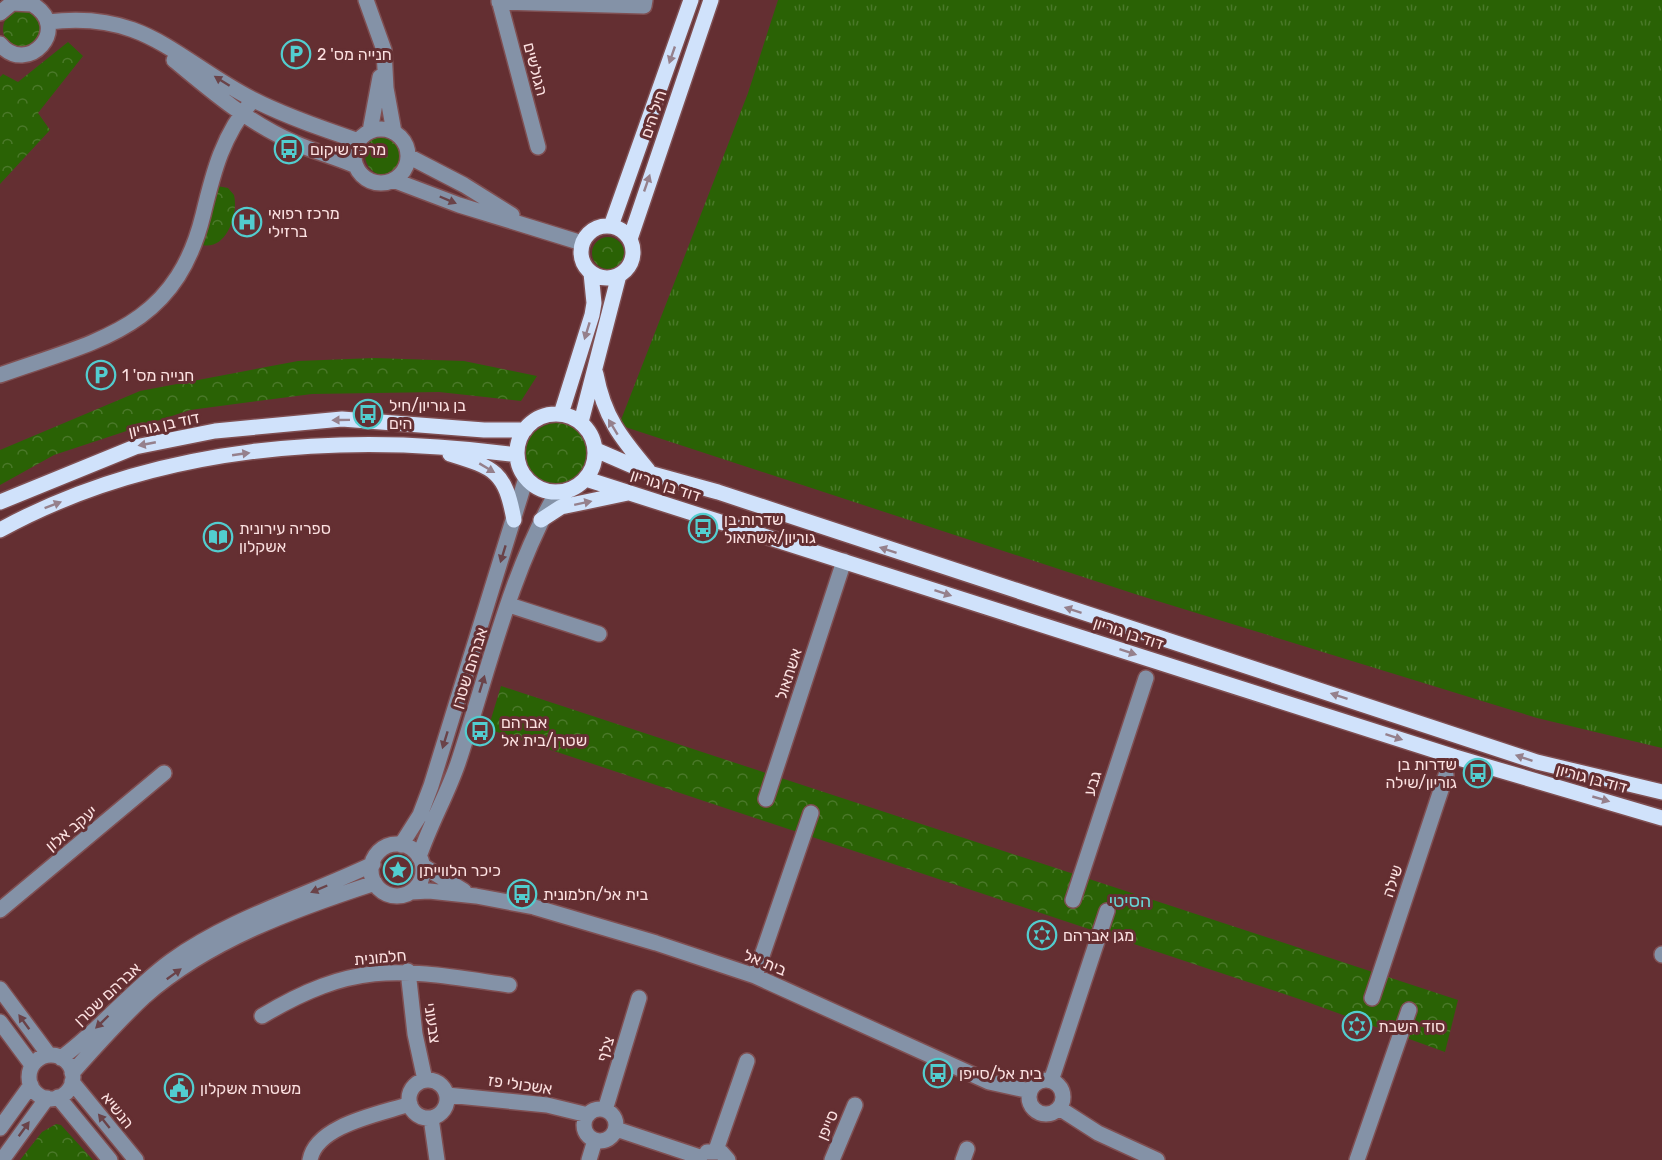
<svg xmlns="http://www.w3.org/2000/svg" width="1662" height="1160" viewBox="0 0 1662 1160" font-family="Rubik,'Noto Sans Hebrew',sans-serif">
  <defs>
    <pattern id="grass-tufts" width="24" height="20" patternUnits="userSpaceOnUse" patternTransform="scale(1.5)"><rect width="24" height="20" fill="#2a6205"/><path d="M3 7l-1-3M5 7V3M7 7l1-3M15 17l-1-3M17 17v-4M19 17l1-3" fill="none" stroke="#4a7829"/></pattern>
    <pattern id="park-crowns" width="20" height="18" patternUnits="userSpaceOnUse" patternTransform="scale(1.5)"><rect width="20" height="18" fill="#2a6205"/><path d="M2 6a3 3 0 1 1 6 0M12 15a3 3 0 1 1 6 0" fill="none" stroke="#4a7829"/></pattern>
  </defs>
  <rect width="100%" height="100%" fill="#642f32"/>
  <path fill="url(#grass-tufts)" d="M 778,0 L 1662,0 L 1662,748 L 1537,718 L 1138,595 L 619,425 L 748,93 Z"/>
  <path fill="url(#park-crowns)" d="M3 29a19 19 0 1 1 38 0a19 19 0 1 1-38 0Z
    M 68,42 L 83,56 L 38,113 L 50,130 L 0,184 L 0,77 L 3,74 L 18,82 Z
    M365 155a21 21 0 1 1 42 0a21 21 0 1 1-42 0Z
    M 217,186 L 228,188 L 234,195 C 239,215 225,254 199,244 Z
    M592 253a16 16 0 1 1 32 0a16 16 0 1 1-32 0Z
    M 374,358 L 464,361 L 537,376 L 521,401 L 439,392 L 312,394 L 190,410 L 54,455 L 0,485 L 0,450 L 140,391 L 298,361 Z
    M525 455a32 32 0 1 1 64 0a32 32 0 1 1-64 0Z
    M 501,686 L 1458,1000 L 1445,1052 L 1299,999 L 488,729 Z
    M 56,1124 L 61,1125 L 93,1160 L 20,1160 L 42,1132 Z"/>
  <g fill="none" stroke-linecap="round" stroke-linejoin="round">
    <g stroke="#7f4f52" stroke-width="18">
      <path id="minor" d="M 366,0 L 384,50 L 386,88 L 394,132
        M 499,0 L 538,147
        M 499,2 L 644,6 L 645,0
        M 0,13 L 12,3 L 32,4 C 73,28 27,77 0,44
        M 48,22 C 145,10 175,59 252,99 C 285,116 323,129 359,141
        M 174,60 C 211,91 250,124 295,143 C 315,152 336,157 356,166
        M354 156a27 27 0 1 1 54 0a27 27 0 1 1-54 0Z
        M 370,131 L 380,77
        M 408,156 L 464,185 L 512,215
        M 393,180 L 459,205 L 582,243
        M 0,375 C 98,340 175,329 203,215 C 213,173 223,133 253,100
        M 509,605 L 599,634
        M 766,799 L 844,561
        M371 870a26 26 0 1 1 52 0a26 26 0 1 1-52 0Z
        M 401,845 L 420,815 L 431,786 L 526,478
        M 419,857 C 430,824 447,795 458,763 C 488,673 509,575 557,492
        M 423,866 L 464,891
        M 411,892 L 429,891 L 476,896 L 534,907 L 656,943 L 755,976 L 989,1082 L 1030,1091
        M 1073,900 L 1146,678
        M 0,910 L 164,773
        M 1662,954 L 1662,955
        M 408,971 L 415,1034 L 425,1080
        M 755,976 L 811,813
        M 0,989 L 49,1055
        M 1372,998 L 1446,775
        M 262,1016 C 359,958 403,970 509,985
        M 0,1022 L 32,1065
        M29 1077a22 22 0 1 1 44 0a22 22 0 1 1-44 0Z
        M 61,1058 C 101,1029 131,990 171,961 C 231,918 306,896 373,864
        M 72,1073 C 95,1047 119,1020 145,996 C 209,940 295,909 375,883
        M409 1099a19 19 0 1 1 38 0a19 19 0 1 1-38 0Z
        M1029 1097a17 17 0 1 1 34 0a17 17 0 1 1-34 0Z
        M 1051,1081 L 1107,911
        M 72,1082 L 136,1160
        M 447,1095 L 547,1105 L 588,1115
        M 58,1097 L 110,1160
        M 1059,1108 L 1098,1133 L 1157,1160
        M584 1125a16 16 0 1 1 32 0a16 16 0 1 1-32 0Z
        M 605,1110 L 639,998
        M 431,1118 L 437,1160
        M 0,1128 L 31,1085
        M 616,1129 L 700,1157
        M 716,1150 L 747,1061
        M 707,1152 L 721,1152 L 728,1160
        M 2,1160 L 47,1098
        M 310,1160 C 316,1125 380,1114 410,1104
        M 589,1160 L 595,1140
        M 832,1160 L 855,1105
        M 963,1160 L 967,1149
        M 1357,1160 L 1409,1010"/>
    </g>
    <g stroke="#7f4f52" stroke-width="18">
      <path id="major" d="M581 252a26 26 0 1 1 52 0a26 26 0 1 1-52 0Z
        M 611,226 L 691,0
        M 630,239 L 711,0
        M 596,374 C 604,417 621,438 648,470
        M517 453a39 39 0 1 1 78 0a39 39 0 1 1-78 0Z
        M 561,414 L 592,315 L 594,303 L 591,273
        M 581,422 L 619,275
        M 596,450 L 649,473 L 718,492 L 1537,762 L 1662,792
        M 450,454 C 495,468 505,471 514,520
        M 586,479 L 1455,757 L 1662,818
        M 0,502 L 135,447 L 215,431 L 342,419 L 484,430 L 525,430
        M 541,520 L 561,507 L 628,493
        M 0,530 C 155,445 345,431 517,455"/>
    </g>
    <use href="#minor" stroke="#8492a7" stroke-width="15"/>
    <use href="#major" stroke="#d0e2fb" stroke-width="15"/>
  </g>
  <defs><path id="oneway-solid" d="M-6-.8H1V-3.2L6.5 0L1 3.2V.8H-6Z" transform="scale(1.5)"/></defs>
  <g fill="#95808c">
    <use href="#oneway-solid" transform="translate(672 55) rotate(109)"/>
    <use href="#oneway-solid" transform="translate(647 183) rotate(-71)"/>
    <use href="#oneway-solid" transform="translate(587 331) rotate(107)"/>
    <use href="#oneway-solid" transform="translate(341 420) rotate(179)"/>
    <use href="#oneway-solid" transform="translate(613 427) rotate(-121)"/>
    <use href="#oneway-solid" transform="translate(147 444) rotate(169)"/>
    <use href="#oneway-solid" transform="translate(241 454) rotate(-8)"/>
    <use href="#oneway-solid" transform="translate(487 468) rotate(31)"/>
    <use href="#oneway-solid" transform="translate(583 503) rotate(-12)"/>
    <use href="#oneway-solid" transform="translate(53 505) rotate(-21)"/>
    <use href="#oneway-solid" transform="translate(888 550) rotate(-162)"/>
    <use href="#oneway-solid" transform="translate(943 593) rotate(18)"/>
    <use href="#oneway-solid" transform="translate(1073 610) rotate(-162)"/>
    <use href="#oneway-solid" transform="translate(1128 652) rotate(18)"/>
    <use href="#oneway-solid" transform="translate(1339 696) rotate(-162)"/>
    <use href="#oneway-solid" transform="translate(1394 737) rotate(18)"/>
    <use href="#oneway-solid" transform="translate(1524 758) rotate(-161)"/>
    <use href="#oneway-solid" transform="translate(1601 799) rotate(16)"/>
  </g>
  <g fill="#6a4349">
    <use href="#oneway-solid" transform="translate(222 81) rotate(-148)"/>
    <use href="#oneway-solid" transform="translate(448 200) rotate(23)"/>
    <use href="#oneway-solid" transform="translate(503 554) rotate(107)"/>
    <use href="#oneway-solid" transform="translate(482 684) rotate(-73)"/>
    <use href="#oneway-solid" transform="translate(445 740) rotate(107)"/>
    <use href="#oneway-solid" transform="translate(319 889) rotate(157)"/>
    <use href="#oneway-solid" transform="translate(174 974) rotate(-36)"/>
    <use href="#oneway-solid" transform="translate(24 1022) rotate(-126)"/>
    <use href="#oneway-solid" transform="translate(102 1022) rotate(136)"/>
    <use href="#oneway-solid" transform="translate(104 1121) rotate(-129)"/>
    <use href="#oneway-solid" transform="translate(24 1129) rotate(-54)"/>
  </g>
  <defs>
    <g id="parking-ring" transform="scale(1.5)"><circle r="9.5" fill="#642f32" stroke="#52cdcf" stroke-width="1.5"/><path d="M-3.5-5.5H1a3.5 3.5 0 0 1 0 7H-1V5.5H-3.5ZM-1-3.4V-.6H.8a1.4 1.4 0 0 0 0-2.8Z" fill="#52cdcf"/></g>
    <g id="bus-ring" transform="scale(1.5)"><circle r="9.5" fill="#642f32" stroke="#52cdcf" stroke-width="1.5"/><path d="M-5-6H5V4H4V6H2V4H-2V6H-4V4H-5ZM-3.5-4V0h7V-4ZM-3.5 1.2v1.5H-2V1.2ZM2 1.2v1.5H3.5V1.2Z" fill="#52cdcf"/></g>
    <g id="hospital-ring" transform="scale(1.5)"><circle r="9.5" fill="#642f32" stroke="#52cdcf" stroke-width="1.5"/><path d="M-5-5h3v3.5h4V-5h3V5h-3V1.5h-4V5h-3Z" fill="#52cdcf"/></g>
    <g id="library-ring" transform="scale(1.5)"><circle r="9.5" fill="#642f32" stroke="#52cdcf" stroke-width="1.5"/><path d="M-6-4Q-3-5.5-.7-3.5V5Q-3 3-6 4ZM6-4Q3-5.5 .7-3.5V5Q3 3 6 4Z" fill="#52cdcf"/></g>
    <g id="sight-ring" transform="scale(1.5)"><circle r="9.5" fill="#642f32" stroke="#52cdcf" stroke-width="1.5"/><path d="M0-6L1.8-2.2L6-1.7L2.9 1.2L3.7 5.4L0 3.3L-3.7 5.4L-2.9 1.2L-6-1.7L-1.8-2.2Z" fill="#52cdcf"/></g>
    <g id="synagogue-ring" transform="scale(1.5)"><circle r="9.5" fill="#642f32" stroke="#52cdcf" stroke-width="1.5"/><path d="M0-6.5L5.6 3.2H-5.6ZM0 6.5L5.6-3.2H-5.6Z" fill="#52cdcf"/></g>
    <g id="civic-ring" transform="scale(1.5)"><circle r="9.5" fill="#642f32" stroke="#52cdcf" stroke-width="1.5"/><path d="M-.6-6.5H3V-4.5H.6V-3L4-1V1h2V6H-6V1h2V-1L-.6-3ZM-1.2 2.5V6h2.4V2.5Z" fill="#52cdcf"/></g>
  </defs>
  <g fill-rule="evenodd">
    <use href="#parking-ring" x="296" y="54"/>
    <use href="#bus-ring" x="289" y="149"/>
    <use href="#hospital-ring" x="247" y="222"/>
    <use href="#parking-ring" x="101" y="375"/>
    <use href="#bus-ring" x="368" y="414"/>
    <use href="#bus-ring" x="703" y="528"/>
    <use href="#library-ring" x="218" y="537"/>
    <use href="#bus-ring" x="480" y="731"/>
    <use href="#bus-ring" x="1478" y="773"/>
    <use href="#sight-ring" x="398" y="870"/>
    <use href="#bus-ring" x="522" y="894"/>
    <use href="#synagogue-ring" x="1042" y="935"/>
    <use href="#synagogue-ring" x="1357" y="1026"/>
    <use href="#bus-ring" x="938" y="1073"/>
    <use href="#civic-ring" x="179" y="1088"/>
  </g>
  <g text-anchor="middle" stroke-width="6" stroke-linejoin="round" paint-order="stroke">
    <g font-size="16" fill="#fce1e1" stroke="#642f32" text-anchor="start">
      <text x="317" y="60">חנייה מס' 2</text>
      <text x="310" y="155">מרכז שיקום</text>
      <text x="268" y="219">מרכז רפואי<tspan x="268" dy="18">ברזילי</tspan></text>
      <text x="122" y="381">חנייה מס' 1</text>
      <text x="389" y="411">בן גוריון/חיל<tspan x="389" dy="18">הים</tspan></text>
      <text x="724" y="525">שדרות בן<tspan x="724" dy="18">גוריון/אשתאול</tspan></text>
      <text x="239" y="534">ספריה עירונית<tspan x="239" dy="18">אשקלון</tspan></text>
      <text x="501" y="728">אברהם<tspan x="501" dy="18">שטרן/בית אל</tspan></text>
      <text x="1457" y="770" text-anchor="end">שדרות בן<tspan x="1457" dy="18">גוריון/שילה</tspan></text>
      <text x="419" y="876">כיכר הלווייתן</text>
      <text x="543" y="900">בית אל/חלמונית</text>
      <text x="1063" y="941">מגן אברהם</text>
      <text x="1378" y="1032">סוד השבת</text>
      <text x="959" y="1079">בית אל/סייפן</text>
      <text x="200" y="1094">משטרת אשקלון</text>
    </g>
    <g font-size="16" fill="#fce1e1" stroke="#642f32">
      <text transform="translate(536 69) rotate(75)" y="6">הגולשים</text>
      <text transform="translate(653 114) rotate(-71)" y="6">חיל הים</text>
      <text transform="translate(164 424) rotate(-12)" y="6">דוד בן גוריון</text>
      <text transform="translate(666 485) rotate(18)" y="6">דוד בן גוריון</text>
      <text transform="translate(1129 633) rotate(18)" y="6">דוד בן גוריון</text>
      <text transform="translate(469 668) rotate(-72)" y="6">אברהם שטרן</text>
      <text transform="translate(788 674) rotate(-72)" y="6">אשתאול</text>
      <text transform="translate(1592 778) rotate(15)" y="6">דוד בן גוריון</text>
      <text transform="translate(1092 783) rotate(-72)" y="6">גבע</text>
      <text transform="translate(71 828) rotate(-40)" y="6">יעקב אלון</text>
      <text transform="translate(1392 881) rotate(-72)" y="6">שילה</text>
      <text transform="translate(380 957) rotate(-5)" y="6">חלמונית</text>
      <text transform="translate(765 962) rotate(22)" y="6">בית אל</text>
      <text transform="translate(107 994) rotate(-43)" y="6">אברהם שטרן</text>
      <text transform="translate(433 1023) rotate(82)" y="6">צבעוני</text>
      <text transform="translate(605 1049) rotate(-73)" y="6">צלף</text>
      <text transform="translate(520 1084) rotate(8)" y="6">אשכולי פז</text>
      <text transform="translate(118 1110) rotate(51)" y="6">הנשיא</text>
      <text transform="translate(827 1125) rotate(-67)" y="6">סייפן</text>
    </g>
    <g font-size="18" fill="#68d5d7" stroke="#642f32">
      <text x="1130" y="907">הסיטי</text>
    </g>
  </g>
</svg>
